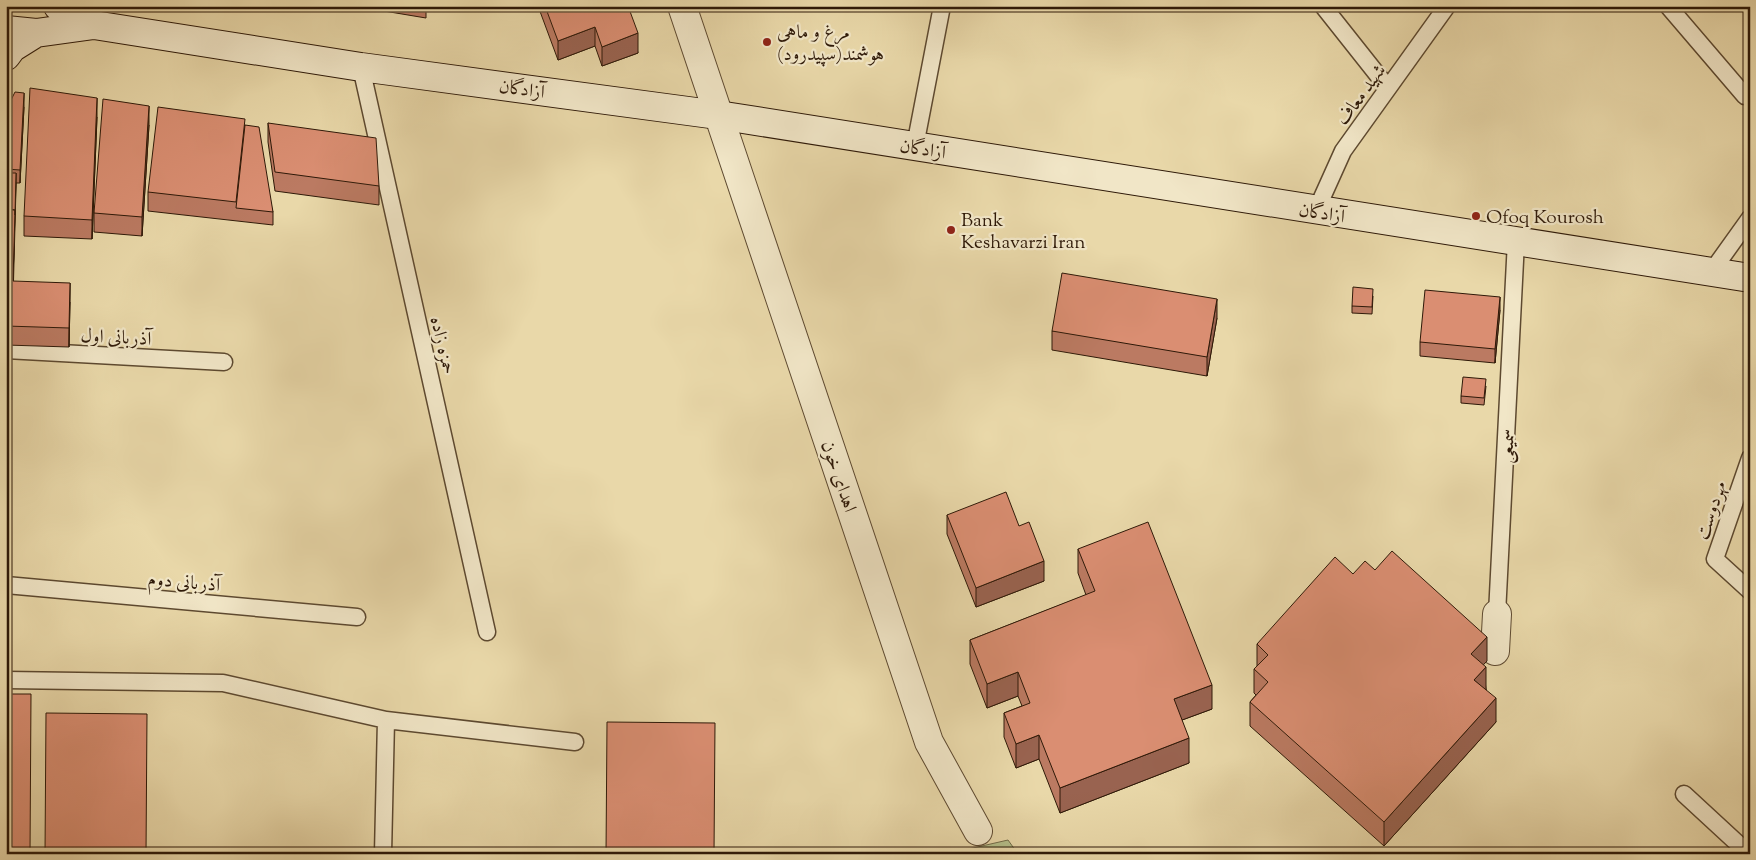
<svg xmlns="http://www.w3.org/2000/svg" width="1756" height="860" viewBox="0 0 1756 860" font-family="'Sorts Mill Goudy',Amiri,serif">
  <rect width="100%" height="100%" fill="#e9d8a9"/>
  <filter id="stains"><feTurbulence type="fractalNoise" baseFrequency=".004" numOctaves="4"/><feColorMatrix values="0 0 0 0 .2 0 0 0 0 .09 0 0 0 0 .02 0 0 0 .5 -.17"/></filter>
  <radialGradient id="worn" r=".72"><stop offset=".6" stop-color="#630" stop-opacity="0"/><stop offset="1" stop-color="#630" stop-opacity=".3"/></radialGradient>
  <path fill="#b4bf8a" stroke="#716c49" d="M 1008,840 L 1018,854 L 947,854 Z"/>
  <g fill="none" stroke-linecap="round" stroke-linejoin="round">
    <g stroke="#5d4930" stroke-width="19">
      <path id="service" d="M 1323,6 L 1388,88
        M 1668,6 L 1745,96
        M 361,67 L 487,632
        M 915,146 L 942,6
        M 1316,211 L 1343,151 L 1447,6
        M 1712,271 L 1750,218
        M 6,350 L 224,362
        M 1750,458 L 1715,559 L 1750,591
        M 6,585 L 357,617
        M 1497,614 L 1516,241
        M 6,680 L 223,683 L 386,720 L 383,854
        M 386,720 L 575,742
        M 1684,794 L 1749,854"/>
    </g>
    <g stroke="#5d4930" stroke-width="30">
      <path id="minor" d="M 682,6 L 929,742 L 978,831
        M 1495,651 L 1497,614"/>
    </g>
    <g stroke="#2e1908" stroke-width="30">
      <path id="secondary" d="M 58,6 L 94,25
        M 6,30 L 36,33 L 94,25 L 361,67 L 718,115 L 1750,278
        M 6,56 L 12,48 L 36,33"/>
    </g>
    <use href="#service" stroke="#f1e6c7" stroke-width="16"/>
    <use href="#minor" stroke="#f1e6c7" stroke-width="28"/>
    <use href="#secondary" stroke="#f1e6c7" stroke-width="28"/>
  </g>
  <path fill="#bb7a62" stroke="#2e1908" d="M 354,6 L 426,6 L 426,18 Z
    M 538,6 L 628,6 L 638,53 L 602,66 L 595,46 L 558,60 Z
    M 24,107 L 20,183 L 16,183 L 13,281 L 70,302 L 69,347 L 6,345 L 6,110 Z
    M 97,117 L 92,239 L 24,236 L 24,216 Z
    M 268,123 L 379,186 L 379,205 L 275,191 L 268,142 Z
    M 149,125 L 142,236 L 94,232 L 94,213 Z
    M 245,125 L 273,212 L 273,225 L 148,211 L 148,192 Z
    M 1373,296 L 1372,314 L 1352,313 L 1352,306 Z
    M 1500,310 L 1495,363 L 1420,356 L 1420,342 Z
    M 1217,318 L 1207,376 L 1052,350 L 1052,331 Z
    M 1486,386 L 1484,405 L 1461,403 L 1461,396 Z
    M 947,515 L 1019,526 L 1044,581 L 976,607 L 947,534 Z
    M 1078,549 L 1212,709 L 1182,720 L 1189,763 L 1060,813 L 1039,759 L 1016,768 L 1004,737 L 1004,713 L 1022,706 L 1018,696 L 987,708 L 970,664 L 970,640 L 1086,595 L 1078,573 Z
    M 1353,574 L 1487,661 L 1483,665 L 1486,689 L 1496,722 L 1384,846 L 1250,726 L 1250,702 L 1256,695 L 1254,693 L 1254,669 L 1257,667 L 1257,644 Z"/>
  <path fill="#996350" stroke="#2e1908" d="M 595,27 L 595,46 L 558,60 L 558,41 Z
    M 638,33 L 638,53 L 602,66 L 602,47 Z
    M 24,93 L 24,107 L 20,183 L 20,170 Z
    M 97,98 L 97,117 L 92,239 L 92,220 Z
    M 149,106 L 149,125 L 142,236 L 142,217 Z
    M 16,173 L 16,187 L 13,300 L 13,281 Z
    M 70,283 L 70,302 L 69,347 L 69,328 Z
    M 1500,297 L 1500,310 L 1495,363 L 1495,349 Z
    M 1217,299 L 1217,318 L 1207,376 L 1207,357 Z
    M 1044,561 L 1044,581 L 976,607 L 976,588 Z
    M 1487,637 L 1487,661 L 1471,678 L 1471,654 Z
    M 1486,667 L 1486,691 L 1474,680 Z
    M 1018,672 L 1018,696 L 987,708 L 987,684 Z
    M 1212,685 L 1212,709 L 1174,723 L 1174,699 Z
    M 1496,698 L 1496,722 L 1384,846 L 1384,822 Z
    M 1039,735 L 1039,759 L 1016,768 L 1016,744 Z
    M 1189,738 L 1189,763 L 1060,813 L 1060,788 Z"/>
  <path fill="#da8e72" stroke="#2e1908" d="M 545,6 L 628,6 L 638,33 L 602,47 L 595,27 L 558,41 Z
    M 30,88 L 97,98 L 92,220 L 24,216 Z
    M 15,92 L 24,93 L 20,170 L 6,169 L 6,110 Z
    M 103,99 L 149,106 L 142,217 L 94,213 Z
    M 158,107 L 245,119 L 236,202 L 148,192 Z
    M 268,123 L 376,138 L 379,186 L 275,172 Z
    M 245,125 L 259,127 L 273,212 L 236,208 Z
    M 6,173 L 16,173 L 15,215 L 15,210 L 6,209 Z
    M 6,209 L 15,210 L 13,281 L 70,283 L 69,328 L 6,326 Z
    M 1062,273 L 1217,299 L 1207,357 L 1052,331 Z
    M 1353,287 L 1373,289 L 1372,307 L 1352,306 Z
    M 1425,290 L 1500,297 L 1495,349 L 1420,342 Z
    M 1463,377 L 1486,379 L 1484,398 L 1461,396 Z
    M 1006,492 L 1019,526 L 1029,522 L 1044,561 L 976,588 L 947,515 Z
    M 1148,522 L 1212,685 L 1174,699 L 1189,738 L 1060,788 L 1039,735 L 1016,744 L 1004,713 L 1030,703 L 1018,672 L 987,684 L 970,640 L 1095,591 L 1078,549 Z
    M 1392,551 L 1487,637 L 1471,654 L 1486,667 L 1474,680 L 1496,698 L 1384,822 L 1250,702 L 1268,682 L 1254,669 L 1268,655 L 1257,644 L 1335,557 L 1353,574 L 1365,561 L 1375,570 Z
    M 6,694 L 31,694 L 30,854 L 6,854 Z
    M 46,713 L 147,714 L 146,854 L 45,854 Z
    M 607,722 L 715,723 L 714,854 L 606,854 Z"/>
  <g fill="#8f2418" stroke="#f1e6c7" stroke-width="2">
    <circle cx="767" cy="42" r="5"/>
    <circle cx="1476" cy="216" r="5"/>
    <circle cx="951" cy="230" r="5"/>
  </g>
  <g text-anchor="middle" stroke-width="4.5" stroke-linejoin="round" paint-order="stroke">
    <g font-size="19" fill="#2e1908" stroke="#f1e6c7" text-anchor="start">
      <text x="777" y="38">مرغ و ماهی<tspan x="777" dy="22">هوشمند(سپیدرود)</tspan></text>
      <text x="1486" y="223">Ofoq Kourosh</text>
      <text x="961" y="226">Bank<tspan x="961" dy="22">Keshavarzi Iran</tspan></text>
    </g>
    <g font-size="19" fill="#2e1908" stroke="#f1e6c7">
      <text transform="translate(522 88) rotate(8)" y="7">آزادگان</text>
      <text transform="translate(1360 94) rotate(-54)" y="7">شهید معاف</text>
      <text transform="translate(923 148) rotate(9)" y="7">آزادگان</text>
      <text transform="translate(1322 212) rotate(9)" y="7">آزادگان</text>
      <text transform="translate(116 336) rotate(3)" y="7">آذربانی اول</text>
      <text transform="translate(444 345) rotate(77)" y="7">حمزه زاده</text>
      <text transform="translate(1506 446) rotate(-87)" y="7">سمیعی</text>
      <text transform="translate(840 476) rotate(71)" y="7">اهدای خون</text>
      <text transform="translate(1710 510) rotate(-71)" y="7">مهردوست</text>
      <text transform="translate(184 581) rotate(5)" y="7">آذربانی دوم</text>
    </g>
  </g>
  <rect width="1756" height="860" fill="none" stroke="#e9d8a9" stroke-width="25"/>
  <rect x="8" y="8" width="1741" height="845" fill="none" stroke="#2e1908" stroke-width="2.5"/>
  <rect x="12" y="12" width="1731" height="835" fill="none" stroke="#2e1908"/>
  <rect width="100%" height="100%" filter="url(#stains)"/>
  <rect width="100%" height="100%" fill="url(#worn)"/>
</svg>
